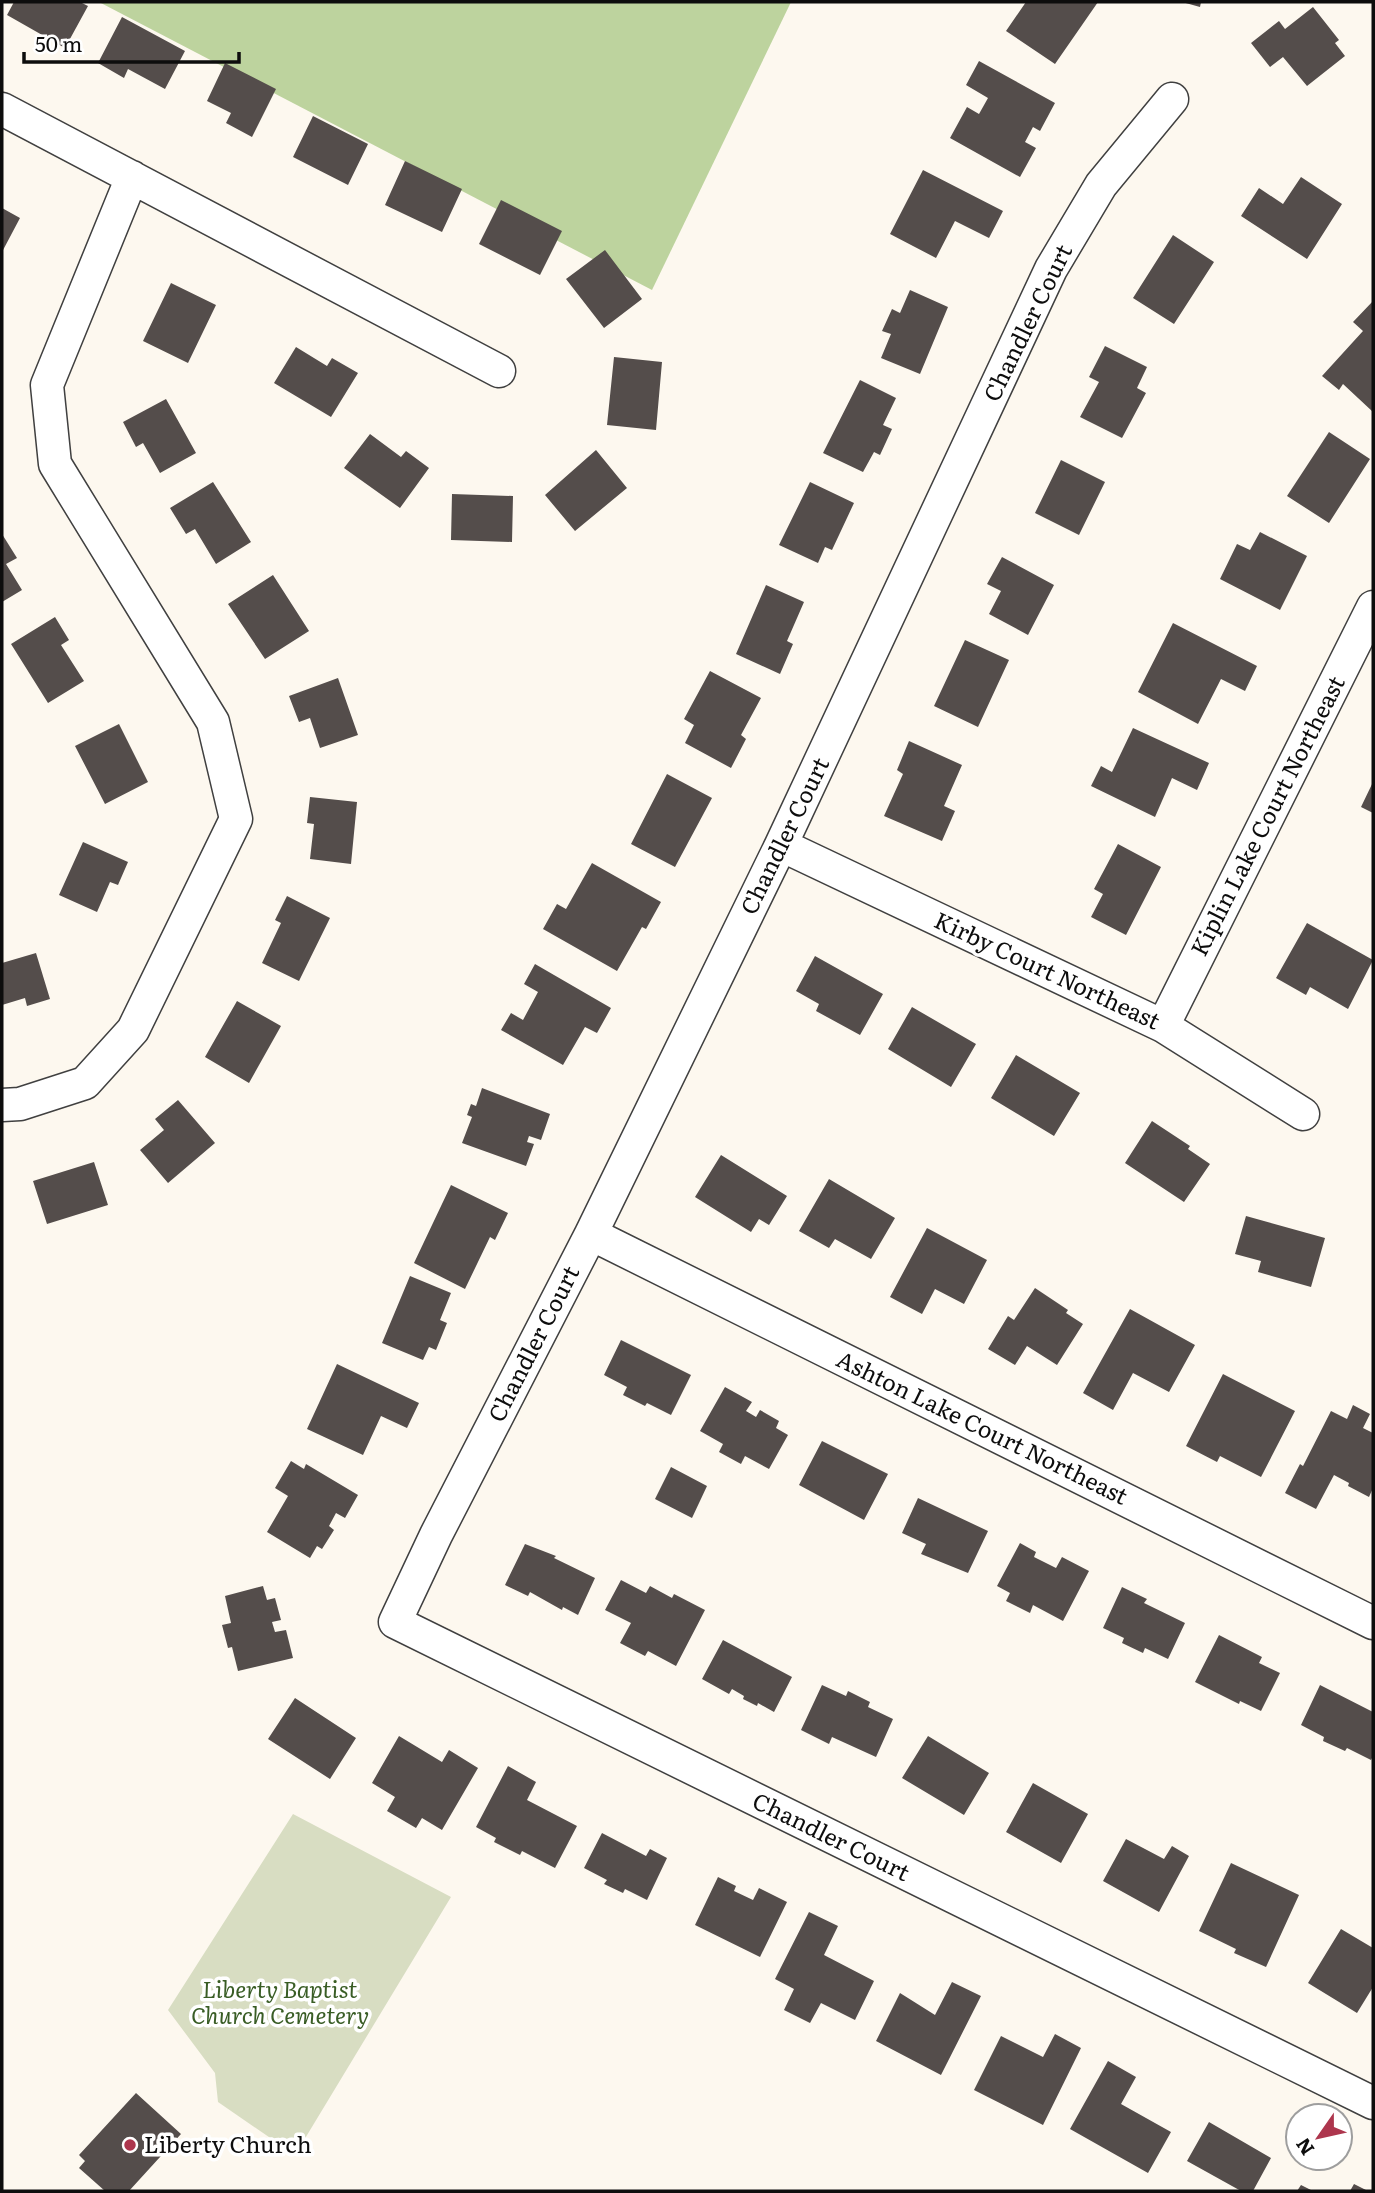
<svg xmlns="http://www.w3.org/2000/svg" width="1375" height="2193" viewBox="0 0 1375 2193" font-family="Literata,serif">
  <rect width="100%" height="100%" fill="#fdf8ef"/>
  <path fill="#bdd39e" d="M 99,2 L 791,2 L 652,290 Z"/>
  <path fill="#d8ddc2" d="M 293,1814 L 451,1897 L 295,2155 L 218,2102 L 215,2073 L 168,2010 Z"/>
  <path fill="#544d4b" d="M 14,2 L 80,2 L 88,6 L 65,48 L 7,15 Z
    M 1026,2 L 1098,2 L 1055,64 L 1006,31 Z
    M 1182,2 L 1201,2 L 1200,7 Z
    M 1313,7 L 1339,40 L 1335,43 L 1345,56 L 1307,86 L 1283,57 L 1270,67 L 1251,43 L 1279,21 L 1285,29 Z
    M 122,17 L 185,51 L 165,89 L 128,69 L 124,78 L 98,63 Z
    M 979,61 L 1055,103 L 1040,131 L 1033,127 L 1025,142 L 1036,148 L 1020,177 L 950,138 L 967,107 L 979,114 L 988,98 L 966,85 Z
    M 225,63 L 276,89 L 252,137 L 226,123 L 231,113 L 207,101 Z
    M 313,116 L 368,144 L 348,185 L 293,157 Z
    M 405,161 L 462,189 L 442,232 L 385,205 Z
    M 923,170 L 1003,211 L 989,238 L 955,221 L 936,258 L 890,234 Z
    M 1301,177 L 1342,204 L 1307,259 L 1241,216 L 1259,188 L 1283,204 Z
    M 501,200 L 562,231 L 540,275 L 479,244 Z
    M 2,208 L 20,218 L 2,252 Z
    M 1173,235 L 1214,262 L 1174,324 L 1133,298 Z
    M 605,250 L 642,299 L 604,328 L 566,279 Z
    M 171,283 L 216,305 L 188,363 L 143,341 Z
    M 910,290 L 948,307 L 920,374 L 881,358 L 891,334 L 882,331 L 892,309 L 900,313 Z
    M 1373,301 L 1373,412 L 1343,384 L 1339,390 L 1322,376 L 1363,331 L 1353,322 Z
    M 1105,346 L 1147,367 L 1137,388 L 1146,393 L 1122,438 L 1080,417 L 1099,382 L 1089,377 Z
    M 296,347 L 327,366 L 332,358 L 358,373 L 331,417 L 274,383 Z
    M 614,357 L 662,362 L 656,430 L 607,425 Z
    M 860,380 L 896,398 L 883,425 L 892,429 L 880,455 L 874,452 L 863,472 L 823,453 Z
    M 166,399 L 196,453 L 160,473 L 143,443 L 136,447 L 123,422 Z
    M 1329,432 L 1370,459 L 1329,523 L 1287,496 Z
    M 370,434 L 401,457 L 406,451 L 429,468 L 400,508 L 344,468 Z
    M 596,450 L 627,488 L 575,531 L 545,495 Z
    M 1061,460 L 1105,482 L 1079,535 L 1035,513 Z
    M 213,482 L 251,542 L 216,564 L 195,529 L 186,534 L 170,508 Z
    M 810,482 L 854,503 L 832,550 L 825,547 L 818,563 L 779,545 Z
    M 452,494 L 513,496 L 512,542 L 451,540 Z
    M 1260,532 L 1307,556 L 1280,610 L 1220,579 L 1237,544 L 1250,550 Z
    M 2,534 L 17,558 L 6,564 L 22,590 L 2,602 Z
    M 1002,557 L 1054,585 L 1028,635 L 989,614 L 1001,591 L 987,584 Z
    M 273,575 L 309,631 L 265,659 L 228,604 Z
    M 766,585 L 804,602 L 787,641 L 793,644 L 780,674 L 736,654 Z
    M 55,617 L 69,640 L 61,645 L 84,681 L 48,703 L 11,644 Z
    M 1173,623 L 1257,666 L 1245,691 L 1221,679 L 1198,724 L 1138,692 Z
    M 965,640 L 1009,660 L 978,727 L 934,706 Z
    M 710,671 L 761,698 L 741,735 L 746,739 L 731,768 L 685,743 L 694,725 L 684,719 Z
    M 338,678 L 358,735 L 320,748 L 310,718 L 299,722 L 289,696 Z
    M 119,724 L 148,782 L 105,804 L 75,746 Z
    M 1133,728 L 1209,763 L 1197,790 L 1172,778 L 1155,817 L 1091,786 L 1101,766 L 1112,772 Z
    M 909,741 L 962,765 L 944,806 L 955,811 L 942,841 L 884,816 L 903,774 L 897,770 Z
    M 667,774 L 712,798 L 675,867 L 631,844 Z
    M 1373,782 L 1373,813 L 1361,807 Z
    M 310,797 L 357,802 L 351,864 L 310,859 L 314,824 L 307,823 Z
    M 83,842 L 128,862 L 118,885 L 110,882 L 97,912 L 59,895 Z
    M 1118,844 L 1161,867 L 1126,935 L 1091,917 L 1103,894 L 1094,889 Z
    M 592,863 L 661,902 L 646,929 L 642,927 L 617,971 L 543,929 L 557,904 L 566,909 Z
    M 287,896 L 330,918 L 299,981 L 262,963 L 281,923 L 275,920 Z
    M 1307,923 L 1373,960 L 1348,1009 L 1310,987 L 1306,995 L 1276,978 Z
    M 36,953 L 50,999 L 27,1006 L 25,998 L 2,1005 L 2,963 Z
    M 815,956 L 883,994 L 860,1035 L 816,1011 L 819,1004 L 796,991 Z
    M 535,964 L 611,1008 L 597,1033 L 585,1027 L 563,1065 L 501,1030 L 511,1013 L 523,1020 L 538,992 L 524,984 Z
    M 237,1001 L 281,1026 L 249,1083 L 205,1057 Z
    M 912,1007 L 976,1044 L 951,1087 L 888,1049 Z
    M 1016,1055 L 1080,1093 L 1054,1136 L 991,1098 Z
    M 482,1088 L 550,1114 L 541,1140 L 529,1136 L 527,1142 L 534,1144 L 526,1166 L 462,1143 L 472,1117 L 467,1115 L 471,1104 L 476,1106 Z
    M 178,1100 L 215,1143 L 168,1183 L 140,1150 L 164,1130 L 155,1119 Z
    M 1152,1121 L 1190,1146 L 1188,1149 L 1210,1164 L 1184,1202 L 1125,1163 Z
    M 721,1155 L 787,1196 L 769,1225 L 759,1219 L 751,1232 L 695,1197 Z
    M 94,1162 L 108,1205 L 47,1224 L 33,1181 Z
    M 829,1179 L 895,1218 L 871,1259 L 835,1239 L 829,1248 L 799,1231 Z
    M 451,1185 L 508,1213 L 495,1240 L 490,1237 L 465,1289 L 414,1263 Z
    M 1246,1216 L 1325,1238 L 1311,1287 L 1258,1272 L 1261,1261 L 1235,1254 Z
    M 927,1228 L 987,1260 L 964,1304 L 935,1289 L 922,1314 L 890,1297 Z
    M 410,1276 L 451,1293 L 440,1320 L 447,1323 L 436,1350 L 429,1347 L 423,1360 L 382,1343 Z
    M 1035,1288 L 1068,1310 L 1066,1313 L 1083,1324 L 1057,1365 L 1027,1346 L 1015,1365 L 988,1349 L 1008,1316 L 1014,1320 Z
    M 1130,1309 L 1195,1345 L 1169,1392 L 1133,1373 L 1113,1410 L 1083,1393 Z
    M 621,1340 L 691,1375 L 671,1415 L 647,1403 L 645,1406 L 623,1395 L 627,1387 L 604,1375 Z
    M 337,1364 L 419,1403 L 407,1428 L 381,1416 L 363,1455 L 307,1429 Z
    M 1223,1374 L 1295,1411 L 1261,1477 L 1220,1456 L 1217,1462 L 1186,1446 Z
    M 725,1387 L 752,1402 L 746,1411 L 756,1417 L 760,1410 L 779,1421 L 776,1428 L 788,1435 L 769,1469 L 745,1456 L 741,1464 L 719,1452 L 723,1444 L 700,1431 Z
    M 1353,1405 L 1370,1414 L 1363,1428 L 1373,1433 L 1373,1488 L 1369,1497 L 1348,1486 L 1349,1483 L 1334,1475 L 1316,1509 L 1285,1493 L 1300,1464 L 1303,1466 L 1331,1411 L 1347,1419 Z
    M 822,1441 L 888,1474 L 864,1520 L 799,1485 Z
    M 291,1461 L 304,1469 L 306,1464 L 358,1495 L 345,1518 L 336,1513 L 329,1526 L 334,1530 L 322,1549 L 317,1546 L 310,1558 L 267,1532 L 288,1496 L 275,1488 Z
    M 671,1467 L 707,1486 L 692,1518 L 655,1499 Z
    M 918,1498 L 988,1531 L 968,1573 L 921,1554 L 926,1544 L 902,1533 Z
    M 1020,1543 L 1036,1552 L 1034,1557 L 1056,1568 L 1062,1557 L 1089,1571 L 1063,1621 L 1033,1605 L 1030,1613 L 1006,1601 L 1010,1593 L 997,1586 Z
    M 525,1544 L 556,1556 L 554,1558 L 595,1578 L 578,1615 L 563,1607 L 562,1610 L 530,1592 L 528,1596 L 505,1585 Z
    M 621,1580 L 646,1593 L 650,1586 L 672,1598 L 674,1594 L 705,1610 L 676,1666 L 648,1651 L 645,1656 L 620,1643 L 631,1623 L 605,1610 Z
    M 263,1586 L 267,1600 L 275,1598 L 281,1620 L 272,1622 L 275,1632 L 286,1630 L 293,1658 L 238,1671 L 232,1647 L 228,1648 L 222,1625 L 231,1623 L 225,1596 Z
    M 1122,1587 L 1147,1599 L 1144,1603 L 1185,1623 L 1168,1659 L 1145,1648 L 1143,1653 L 1122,1643 L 1124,1638 L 1103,1628 Z
    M 1219,1635 L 1262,1657 L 1259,1663 L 1280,1673 L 1261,1711 L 1240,1701 L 1239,1704 L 1195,1682 Z
    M 723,1640 L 792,1677 L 774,1712 L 758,1703 L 757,1706 L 743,1699 L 744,1696 L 732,1689 L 729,1694 L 702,1679 Z
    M 822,1685 L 846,1696 L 848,1691 L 870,1702 L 868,1707 L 893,1719 L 876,1757 L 832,1737 L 829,1744 L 801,1730 Z
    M 1320,1685 L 1373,1712 L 1373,1756 L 1371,1760 L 1347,1748 L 1345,1751 L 1323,1741 L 1324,1737 L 1301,1725 Z
    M 295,1698 L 356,1738 L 330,1779 L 268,1739 Z
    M 399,1736 L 442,1762 L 449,1750 L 478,1768 L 442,1830 L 422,1818 L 416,1828 L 387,1811 L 395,1797 L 372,1783 Z
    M 928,1736 L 989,1773 L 964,1815 L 902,1778 Z
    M 508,1766 L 536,1782 L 527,1800 L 577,1826 L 555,1868 L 522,1851 L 520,1855 L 494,1842 L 496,1838 L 476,1827 Z
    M 1033,1783 L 1088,1814 L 1061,1863 L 1006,1832 Z
    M 602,1833 L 646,1856 L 650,1849 L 667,1858 L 647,1900 L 625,1889 L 623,1893 L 604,1884 L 607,1880 L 584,1868 Z
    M 1126,1839 L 1164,1859 L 1172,1846 L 1189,1856 L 1159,1912 L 1103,1881 Z
    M 1231,1863 L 1299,1895 L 1266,1967 L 1234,1953 L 1236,1949 L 1199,1931 Z
    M 718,1877 L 736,1886 L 734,1891 L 753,1900 L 759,1888 L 787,1902 L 760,1957 L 695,1925 Z
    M 809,1912 L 838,1926 L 824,1955 L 874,1981 L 855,2020 L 821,2003 L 810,2023 L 784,2010 L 794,1989 L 775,1979 Z
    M 1341,1929 L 1373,1948 L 1373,1987 L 1357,2013 L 1308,1983 Z
    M 952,1982 L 981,1996 L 941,2075 L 876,2041 L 900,1993 L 935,2015 Z
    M 1055,2034 L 1081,2048 L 1043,2125 L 974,2090 L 1001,2036 L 1043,2057 Z
    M 1108,2061 L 1136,2077 L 1121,2104 L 1171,2132 L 1148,2173 L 1070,2129 Z
    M 136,2093 L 181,2134 L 129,2191 L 105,2191 L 79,2168 L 85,2161 L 79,2155 Z
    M 1209,2122 L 1271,2158 L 1253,2191 L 1241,2191 L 1187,2161 Z
    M 1354,2184 L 1368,2191 L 1350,2191 Z
    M 1301,2185 L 1313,2191 L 1297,2191 Z"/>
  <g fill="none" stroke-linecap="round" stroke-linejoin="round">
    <g stroke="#404040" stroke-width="35">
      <path id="street" d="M 1172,99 L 1101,185 L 1051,269 L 781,845 L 591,1234 L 436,1535 L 395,1622 L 1373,2103
        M 2,109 L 499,371
        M 781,845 L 1163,1026 L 1303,1114
        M 1163,1026 L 1373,607
        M 2,1105 L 20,1104 L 85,1083 L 133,1030 L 236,819 L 213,722 L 55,464 L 47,385 L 132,177
        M 591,1234 L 1373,1623"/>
    </g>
    <use href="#street" stroke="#fff" stroke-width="32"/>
  </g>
  <circle fill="#ad364d" stroke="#fff" stroke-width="2.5" cx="130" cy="2145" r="7"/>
  <g text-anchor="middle" stroke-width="7" stroke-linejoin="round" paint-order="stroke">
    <g font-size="23" fill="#0d0d0d" stroke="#fff">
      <text transform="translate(1028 323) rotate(-64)" y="8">Chandler Court</text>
      <text transform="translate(1268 816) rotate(-63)" y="8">Kiplin Lake Court Northeast</text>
      <text transform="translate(785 836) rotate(-64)" y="8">Chandler Court</text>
      <text transform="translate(1047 971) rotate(25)" y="8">Kirby Court Northeast</text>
      <text transform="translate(534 1344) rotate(-63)" y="8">Chandler Court</text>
      <text transform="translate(982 1428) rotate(26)" y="8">Ashton Lake Court Northeast</text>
      <text transform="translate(831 1837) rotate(26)" y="8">Chandler Court</text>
    </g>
    <g font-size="23" font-style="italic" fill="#395d25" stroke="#fff">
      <text x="280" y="1998">Liberty Baptist<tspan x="280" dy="26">Church Cemetery</tspan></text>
    </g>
    <g font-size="23" fill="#0d0d0d" stroke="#fff" text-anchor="start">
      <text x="144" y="2153">Liberty Church</text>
    </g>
  </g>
  <rect width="1375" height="2193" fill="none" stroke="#0d0d0d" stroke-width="7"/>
  <g transform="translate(1319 2137) rotate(236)"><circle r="33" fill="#ffffff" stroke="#9e9e9e" stroke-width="2"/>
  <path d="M0-5L12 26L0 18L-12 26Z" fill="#ad364d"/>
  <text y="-10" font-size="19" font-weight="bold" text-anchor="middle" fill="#0d0d0d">N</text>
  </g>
  <path d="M24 52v10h215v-10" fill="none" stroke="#0d0d0d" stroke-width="3.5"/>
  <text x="35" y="52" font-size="21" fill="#0d0d0d" stroke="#ffffff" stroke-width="5" paint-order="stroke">50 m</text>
</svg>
